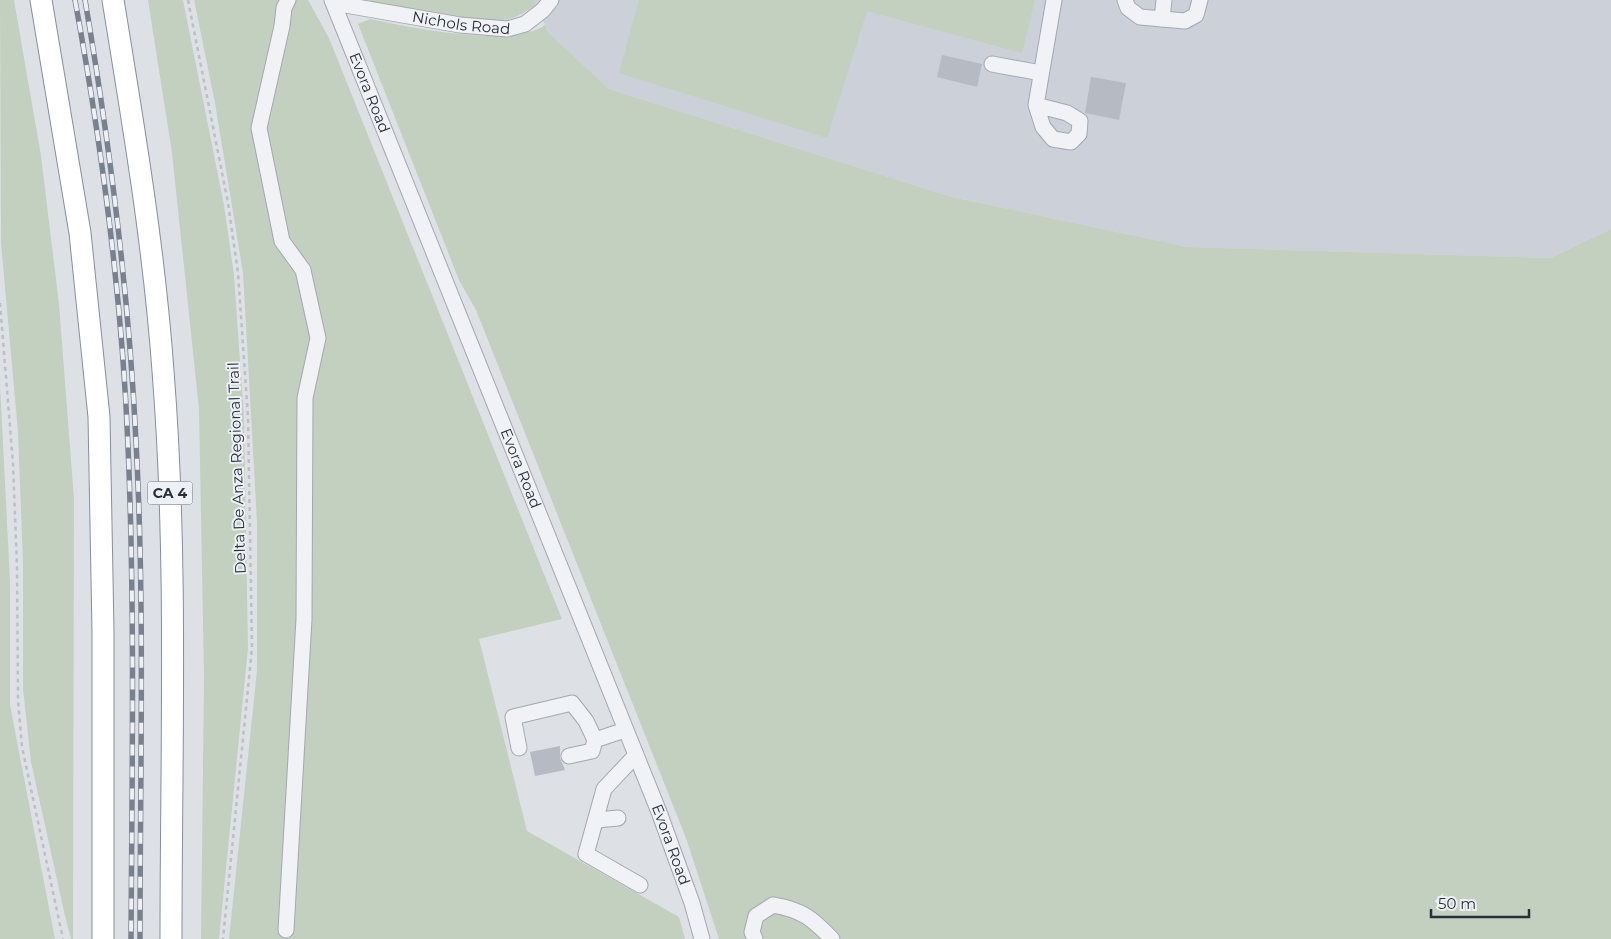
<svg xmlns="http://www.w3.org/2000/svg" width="1611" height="939" viewBox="0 0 1611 939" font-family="Montserrat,sans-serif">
  <rect width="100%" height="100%" fill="#dde1e6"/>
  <path fill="#ccd0d8" d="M 534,0 L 1611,0 L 1611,229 L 1550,258 L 1188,247 L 952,197 L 609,89 L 548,32 Z"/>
  <path fill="#c3d0bf" d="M 0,0 L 14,0 L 41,156 L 59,304 L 74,499 L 73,939 L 71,939 L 65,916 L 31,762 L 23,689 L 23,564 L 18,432 L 1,243 Z
    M 148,0 L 183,0 L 224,205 L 234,275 L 244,418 L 248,648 L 219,939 L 201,939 L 204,677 L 199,409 L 172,153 Z
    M 194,0 L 308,0 L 329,38 L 562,619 L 479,639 L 527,831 L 679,917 L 685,939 L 229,939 L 257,670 L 257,522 L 243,273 L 215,103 Z
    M 369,0 L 534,0 L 536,5 C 528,10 518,17 509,19 C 488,25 389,10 369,0 Z
    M 639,0 L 1035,0 L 1022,53 L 867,11 L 827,138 L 619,73 Z
    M 370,19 C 409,27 512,49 545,25 L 548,32 L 609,89 L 952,197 L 1188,247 L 1550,258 L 1611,229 L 1611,939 L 719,939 L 686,838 L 476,310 L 459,280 L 358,24 Z
    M 0,384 L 10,581 L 10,705 L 55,939 L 0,939 Z"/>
  <path fill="#b5bac3" d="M 942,55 L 982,64 L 977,87 L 937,77 Z
    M 1091,77 L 1126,83 L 1119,120 L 1085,113 Z
    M 560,746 L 560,758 L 565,770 L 535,776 L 530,752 Z"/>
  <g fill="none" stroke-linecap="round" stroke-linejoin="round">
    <g stroke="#a3a8b0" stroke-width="17">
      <g id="minor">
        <path id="s1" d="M 332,0 L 659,812 L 692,903 L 702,939"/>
        <path d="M 1125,0 L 1128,8 L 1140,17 L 1185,21 L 1196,15 L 1200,0"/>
        <path id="s2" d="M 334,3 L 460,25 L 507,29 L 525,24 L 543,10 L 551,0"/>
        <path d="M 1162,19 L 1164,0"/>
        <path d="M 992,64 L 1041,73"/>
        <path d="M 1036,105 L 1067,113 L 1080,121 L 1079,134 L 1071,142 L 1053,139 L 1043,127 L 1036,105 L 1054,0"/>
        <path d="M 519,748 L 513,717 L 572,703 L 586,721 L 595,740"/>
        <path d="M 636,755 L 604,789 L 586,854 L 640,885"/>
        <path d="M 569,756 L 592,751 L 595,740 L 625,730"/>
        <path d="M 597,820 L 618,818"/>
        <path d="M 286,930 L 304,619 L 305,398 L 318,338 L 303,270 L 282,241 L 259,128 L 282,26 L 284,8 L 288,0"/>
        <path d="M 755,939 L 752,932 L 756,916 L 773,905 C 802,910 812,918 832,939"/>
      </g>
    </g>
    <g stroke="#868f9c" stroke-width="23">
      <path id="highway" d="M 41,0 L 80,233 L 99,417 L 103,631 L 103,939
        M 113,0 C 133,123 154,246 163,371 C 178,559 171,750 171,939"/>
    </g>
    <path stroke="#bcbfc5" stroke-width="2.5" stroke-dasharray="4 4" stroke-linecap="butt" d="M 188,0 L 228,203 L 238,273 L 248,417 L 252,648 L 223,939
      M 0,303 L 13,464 L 17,567 L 18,700 L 22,747 L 63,939"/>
    <use href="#minor" stroke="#f0f2f5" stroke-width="15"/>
    <use href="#highway" stroke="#fff" stroke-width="21"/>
    <g stroke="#78818f" stroke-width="5.5">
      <path id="rail" d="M 75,0 C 102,147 122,297 128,446 C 135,610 132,775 131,939
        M 85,0 C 110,146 129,294 136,442 C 145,607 140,773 140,939"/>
    </g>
    <use href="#rail" stroke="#edf0f4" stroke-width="4" stroke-dasharray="11" stroke-linecap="butt"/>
  </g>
  <g text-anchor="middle" stroke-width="4" stroke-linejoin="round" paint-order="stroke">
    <rect fill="#edf0f4" stroke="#636973" stroke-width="1" x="147.5" y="481.5" width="45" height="23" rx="4"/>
    <g font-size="14" font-weight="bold" fill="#282f3c">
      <text x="170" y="498">CA 4</text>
    </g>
    <g font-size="15" fill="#282f3c" stroke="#edf0f4">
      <text dy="5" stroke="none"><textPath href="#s2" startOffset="129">Nichols Road</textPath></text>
      <text dy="5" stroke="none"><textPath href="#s1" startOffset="100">Evora Road</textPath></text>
      <text transform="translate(237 468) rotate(-92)" y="5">Delta De Anza Regional Trail</text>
      <text dy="5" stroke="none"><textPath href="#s1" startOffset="505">Evora Road</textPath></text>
      <text dy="5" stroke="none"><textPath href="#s1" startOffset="910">Evora Road</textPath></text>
    </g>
  </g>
  <path d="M1431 909v8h98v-8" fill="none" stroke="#282f3c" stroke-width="2.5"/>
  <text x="1438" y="909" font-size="15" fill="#282f3c" stroke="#edf0f4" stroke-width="4" paint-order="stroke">50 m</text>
</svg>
